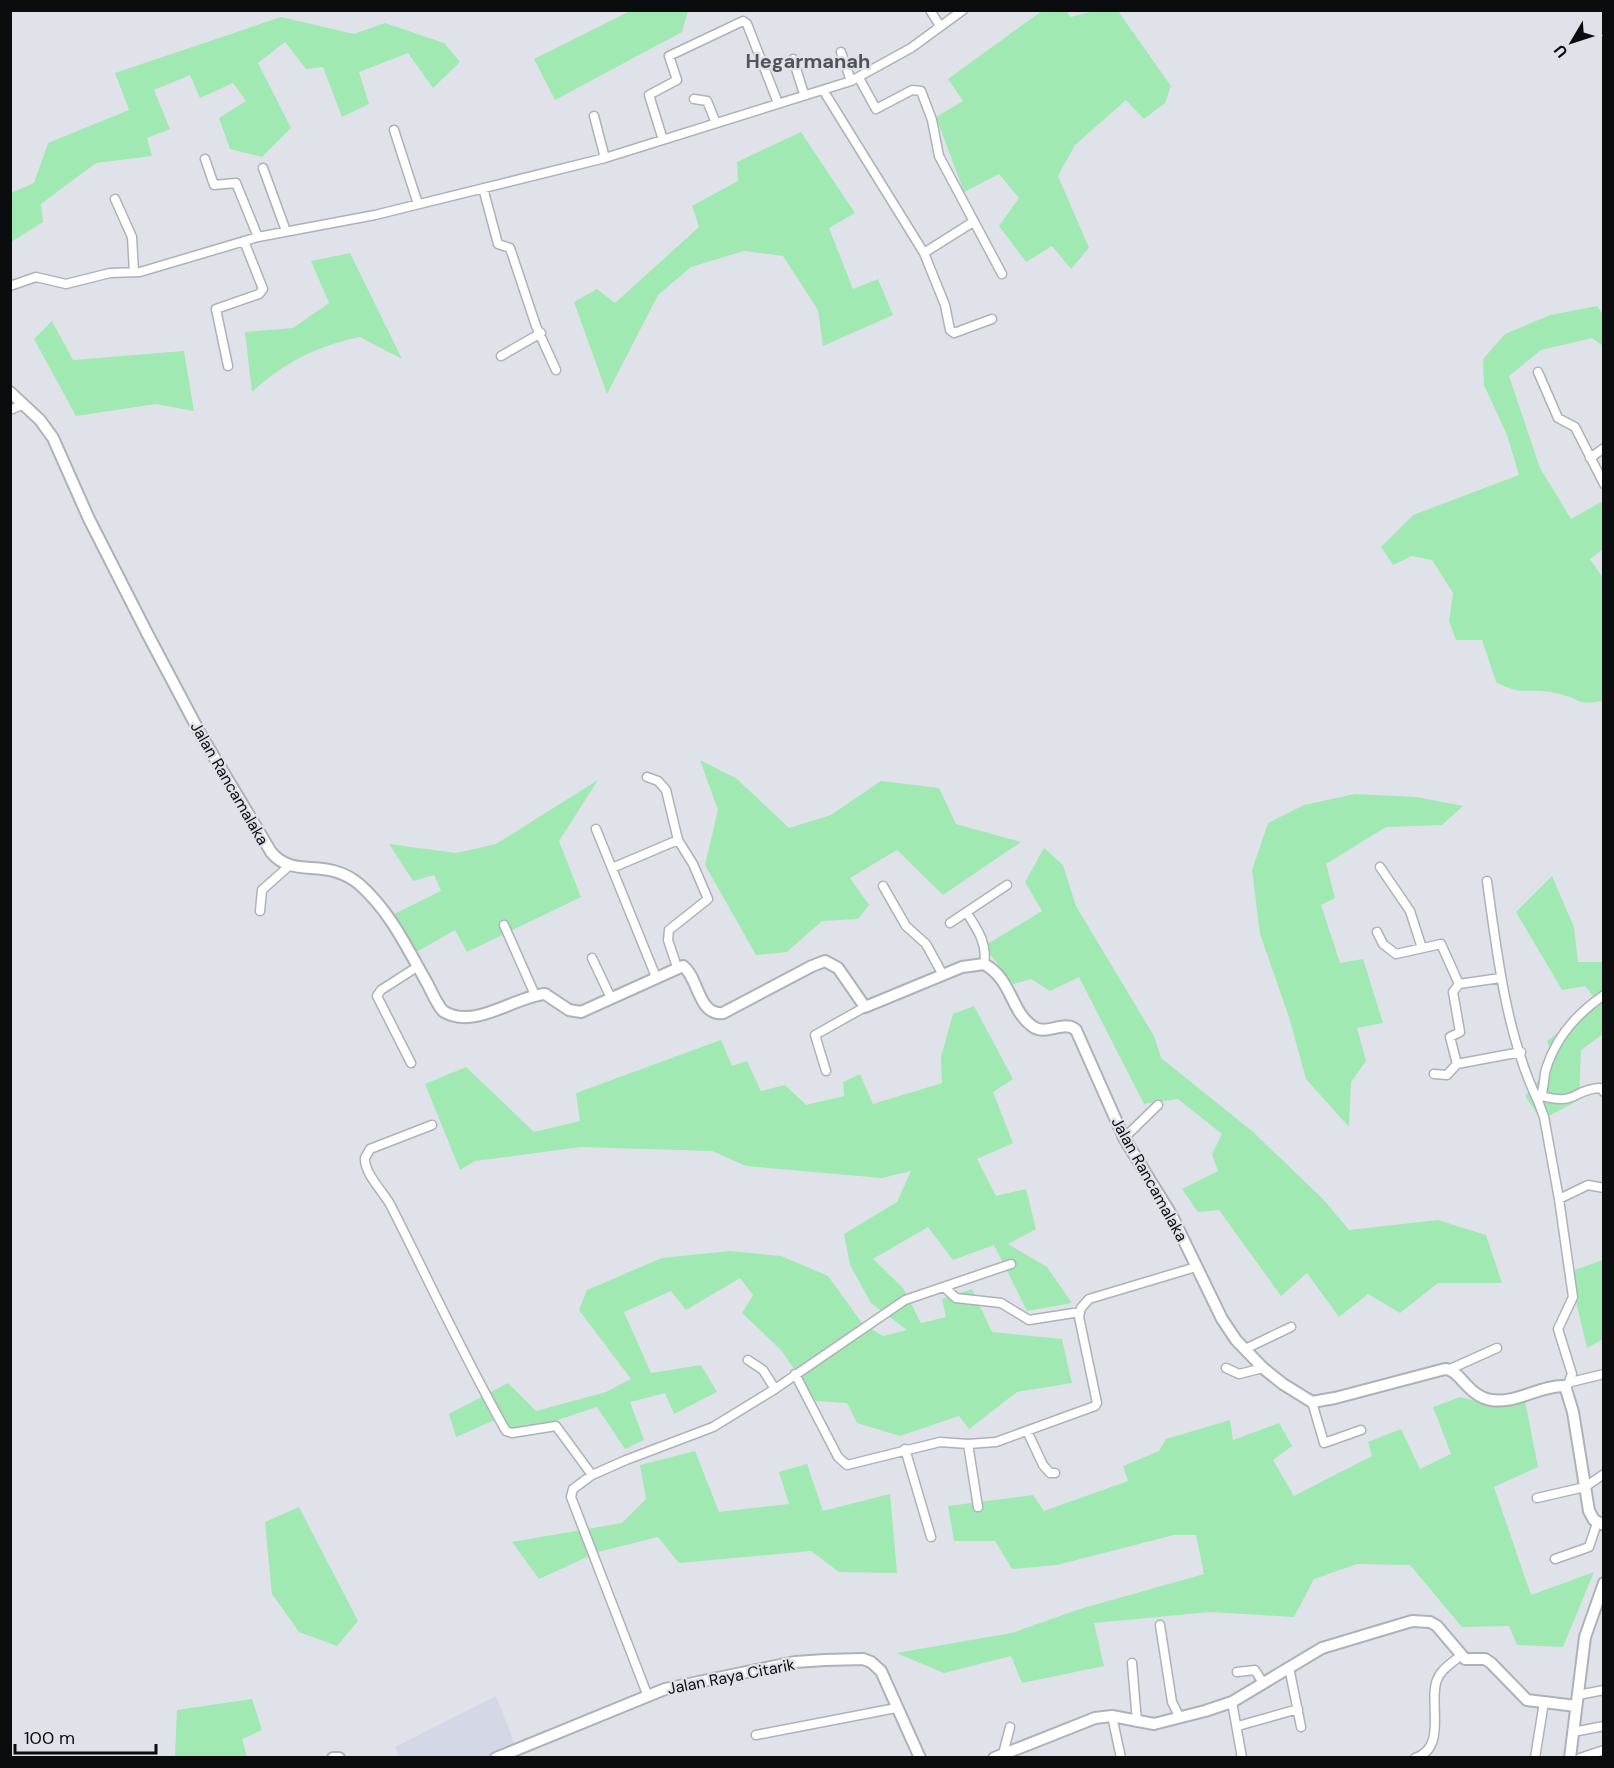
<svg xmlns="http://www.w3.org/2000/svg" width="1614" height="1768" viewBox="0 0 1614 1768" font-family="'DM Sans',sans-serif">
  <rect width="100%" height="100%" fill="#e0e2ea"/>
  <path fill="#d3d7e6" d="M 496,1696 L 520,1757 L 399,1757 L 395,1747 Z"/>
  <path fill="#a0e9b2" d="M 630,11 L 688,11 L 682,32 L 555,100 L 534,59 Z
    M 1042,11 L 1066,11 L 1071,17 L 1093,11 L 1118,11 L 1171,86 L 1165,103 L 1144,119 L 1126,100 L 1075,145 L 1058,176 L 1089,248 L 1071,269 L 1052,246 L 1026,262 L 999,226 L 1019,198 L 999,174 L 964,192 L 936,117 L 963,101 L 948,79 Z
    M 281,17 L 354,34 L 385,23 L 444,43 L 460,62 L 433,88 L 408,53 L 359,72 L 369,104 L 342,117 L 323,67 L 306,69 L 285,42 L 258,63 L 291,128 L 262,157 L 230,149 L 219,118 L 246,101 L 233,83 L 200,98 L 190,75 L 154,90 L 170,129 L 147,138 L 152,156 L 96,163 L 41,204 L 43,222 L 11,242 L 11,193 L 34,183 L 48,143 L 129,110 L 115,73 Z
    M 801,132 L 855,213 L 829,228 L 853,289 L 878,279 L 893,315 L 823,346 L 818,310 L 783,256 L 744,251 L 691,267 L 658,295 L 607,394 L 574,302 L 597,289 L 615,303 L 699,227 L 692,206 L 738,181 L 737,162 Z
    M 350,253 L 402,359 L 360,337 C 319,345 283,363 252,392 L 245,332 L 293,328 L 329,303 L 311,261 Z
    M 1597,306 L 1603,315 L 1603,346 L 1592,338 L 1541,350 L 1509,376 L 1540,468 L 1571,519 L 1601,502 L 1603,506 L 1603,549 L 1590,559 L 1603,578 L 1603,701 C 1576,706 1582,699 1559,694 C 1534,687 1521,697 1496,682 L 1482,640 L 1456,640 L 1449,621 L 1453,593 L 1432,560 L 1412,556 L 1393,565 L 1381,547 L 1413,515 L 1519,475 L 1507,435 L 1484,385 L 1483,359 L 1505,334 L 1550,315 Z
    M 52,321 L 73,360 L 184,351 L 194,411 L 156,404 L 76,416 L 34,339 Z
    M 700,760 L 737,779 L 789,828 L 831,815 L 881,781 L 939,788 L 956,824 L 1021,842 L 943,895 L 897,850 L 850,878 L 869,905 L 858,919 L 822,921 L 787,952 L 756,955 L 705,865 L 718,810 Z
    M 598,780 L 559,841 L 581,897 L 467,952 L 455,930 L 413,954 L 388,917 L 441,891 L 434,875 L 413,881 L 389,844 L 456,853 L 496,844 Z
    M 1355,794 L 1417,797 L 1463,806 L 1442,825 L 1386,827 L 1326,864 L 1335,898 L 1321,905 L 1340,963 L 1363,959 L 1383,1023 L 1357,1028 L 1366,1061 L 1351,1082 L 1349,1127 L 1306,1079 L 1289,1017 L 1260,934 L 1252,870 L 1268,823 L 1304,805 Z
    M 1044,848 L 1063,865 L 1076,906 L 1154,1036 L 1161,1058 L 1252,1131 L 1323,1199 L 1349,1230 L 1438,1220 L 1486,1235 L 1502,1283 L 1438,1283 L 1400,1313 L 1368,1294 L 1339,1317 L 1307,1273 L 1281,1296 L 1219,1210 L 1198,1212 L 1182,1189 L 1218,1171 L 1212,1154 L 1222,1134 L 1178,1099 L 1144,1104 L 1079,977 L 1050,991 L 1031,979 L 1013,984 L 984,946 L 1042,911 L 1025,882 Z
    M 1552,876 L 1574,927 L 1578,962 L 1603,962 L 1603,1034 L 1581,1050 L 1579,1100 L 1541,1120 L 1525,1096 L 1554,1063 L 1547,1041 L 1598,1002 L 1585,986 L 1562,990 L 1516,912 Z
    M 974,1006 L 1013,1079 L 993,1092 L 1013,1143 L 977,1159 L 996,1196 L 1026,1189 L 1036,1229 L 1008,1244 L 1047,1267 L 1072,1303 L 1027,1311 L 994,1245 L 953,1260 L 928,1227 L 873,1259 L 903,1288 L 921,1323 L 946,1317 L 942,1299 L 972,1289 L 992,1332 L 1062,1339 L 1072,1383 L 1017,1392 L 969,1429 L 959,1416 L 900,1436 L 857,1423 L 847,1403 L 816,1401 L 781,1350 L 742,1313 L 753,1295 L 740,1278 L 686,1310 L 671,1291 L 624,1312 L 651,1373 L 701,1365 L 717,1392 L 674,1414 L 665,1393 L 630,1402 L 644,1440 L 625,1449 L 597,1407 L 519,1433 L 497,1419 L 456,1437 L 449,1414 L 508,1383 L 536,1411 L 606,1392 L 631,1379 L 579,1310 L 587,1290 L 662,1258 L 730,1251 L 781,1256 L 828,1276 L 862,1323 L 883,1336 L 907,1330 L 871,1303 L 850,1265 L 844,1234 L 897,1202 L 911,1171 L 882,1178 L 746,1166 L 712,1151 L 581,1147 L 475,1161 L 460,1170 L 425,1084 L 466,1067 L 534,1132 L 580,1121 L 576,1093 L 721,1040 L 732,1066 L 747,1061 L 761,1091 L 785,1085 L 806,1105 L 844,1096 L 843,1082 L 860,1074 L 873,1104 L 942,1083 L 941,1057 L 953,1014 Z
    M 1603,1260 L 1603,1339 L 1587,1348 L 1569,1272 Z
    M 1460,1397 L 1490,1405 L 1525,1401 L 1538,1467 L 1494,1487 L 1531,1595 L 1594,1572 L 1563,1647 L 1517,1645 L 1509,1626 L 1462,1627 L 1410,1565 L 1357,1564 L 1314,1579 L 1294,1617 L 1210,1612 L 1094,1623 L 1104,1666 L 1022,1683 L 1011,1656 L 944,1673 L 896,1653 L 1012,1633 L 1080,1609 L 1204,1574 L 1196,1535 L 1174,1535 L 1057,1565 L 1012,1569 L 995,1541 L 954,1541 L 948,1506 L 1033,1495 L 1044,1511 L 1128,1481 L 1123,1466 L 1159,1451 L 1166,1439 L 1230,1420 L 1233,1440 L 1279,1423 L 1292,1446 L 1273,1460 L 1294,1496 L 1372,1456 L 1368,1442 L 1401,1429 L 1420,1469 L 1451,1454 L 1433,1407 Z
    M 695,1451 L 719,1512 L 789,1504 L 779,1472 L 807,1464 L 823,1511 L 890,1494 L 897,1573 L 839,1572 L 811,1551 L 679,1563 L 658,1537 L 598,1552 L 539,1579 L 512,1542 L 622,1523 L 646,1499 L 640,1465 Z
    M 299,1507 L 358,1621 L 337,1646 L 299,1632 L 272,1594 L 265,1522 Z
    M 252,1699 L 262,1730 L 242,1739 L 247,1757 L 175,1757 L 177,1710 Z"/>
  <g fill="none" stroke-linecap="round" stroke-linejoin="round">
    <g stroke="#afb1b8" stroke-width="11">
      <path id="minor" d="M 930,10 L 940,26
        M 841,52 L 851,81
        M 793,59 L 804,94
        M 859,78 L 876,109 L 912,90 L 921,91 L 932,120 L 939,156 L 1002,274
        M 823,90 L 924,253 L 945,305 L 950,330 L 954,333 L 992,319
        M 694,99 L 707,101 L 716,123
        M 594,116 L 605,158
        M 394,130 L 418,204
        M 663,140 L 649,95 L 677,80 L 669,56 L 743,21 L 747,24 L 778,103
        M 205,159 L 214,185 L 236,183 L 258,237
        M 263,168 L 286,231
        M 483,188 L 498,244 L 510,248 L 536,326 L 556,370
        M 115,199 L 132,237 L 134,272
        M 924,253 L 973,222
        M 10,286 L 36,277 L 66,284 L 110,273 L 140,272 L 258,237 L 375,215 L 605,158 L 851,81 L 911,48 L 963,10
        M 501,356 L 541,333
        M 228,366 L 216,309 L 259,294 L 263,289 L 244,241
        M 1538,372 L 1558,418 L 1575,427 L 1604,484
        M 10,410 L 22,405
        M 1590,458 L 1604,448
        M 647,777 L 658,781 L 666,790 L 678,840 L 693,864 L 708,899 L 669,930 L 668,940 L 677,967
        M 596,829 L 656,977
        M 1380,867 L 1410,911 L 1422,948
        M 612,868 L 678,840
        M 1487,881 C 1497,953 1506,1035 1538,1101
        M 883,886 L 906,926 L 926,944 L 943,975
        M 260,911 L 262,890 L 289,866
        M 967,913 C 977,929 988,944 984,964
        M 950,923 L 1007,885
        M 504,925 L 535,995
        M 1377,932 L 1383,944 L 1396,954 L 1441,944 L 1459,984 L 1500,978
        M 592,958 L 611,998
        M 411,1063 L 377,996 L 381,990 L 417,967
        M 1457,1064 L 1521,1052
        M 826,1071 L 815,1035 L 865,1007
        M 1434,1074 L 1447,1075 L 1457,1064 L 1450,1037 L 1460,1032 L 1453,992 L 1459,984
        M 1542,1096 C 1577,1106 1573,1089 1600,1088 L 1604,1092
        M 432,1125 L 370,1149 L 365,1158 C 364,1174 384,1192 391,1206 C 429,1281 464,1357 506,1431 L 512,1433 L 556,1426 L 592,1475
        M 1124,1138 L 1158,1105
        M 1559,1199 L 1588,1185 L 1604,1188
        M 944,1287 L 956,1298 L 1001,1303 L 1029,1320 L 1080,1312
        M 1245,1349 L 1291,1327
        M 748,1360 L 763,1370 L 775,1389
        M 1226,1368 L 1239,1374 L 1263,1368
        M 1450,1369 L 1497,1348
        M 795,1374 L 838,1457 L 847,1465 L 940,1442 L 968,1444 L 996,1442 L 1095,1406 L 1097,1403 L 1079,1317 L 1081,1308 L 1089,1299 L 1196,1267
        M 1571,1382 L 1604,1374
        M 1567,1387 L 1572,1374 L 1558,1329 L 1573,1297 L 1559,1199 L 1544,1117 L 1538,1101 C 1545,1092 1543,1079 1546,1069 C 1556,1037 1576,1014 1604,995
        M 1312,1402 L 1324,1443 L 1361,1430
        M 1027,1431 L 1043,1465 L 1050,1473 L 1055,1473
        M 968,1444 L 978,1507
        M 905,1449 L 931,1537
        M 1537,1498 L 1585,1487 L 1604,1474
        M 1555,1559 L 1589,1547 L 1597,1523
        M 1160,1625 L 1172,1702 L 1180,1718
        M 1132,1663 L 1137,1722
        M 1289,1667 L 1301,1727
        M 1237,1672 L 1255,1670 L 1263,1683
        M 647,1694 L 571,1497 L 573,1489 L 592,1475 L 626,1460 L 713,1427 L 775,1389 L 905,1300 L 1011,1264
        M 1578,1695 L 1604,1690
        M 1232,1702 L 1242,1758
        M 1112,1716 L 1121,1758
        M 1238,1726 L 1298,1709
        M 1573,1732 L 1604,1726
        M 756,1735 L 896,1708
        M 1003,1754 L 1010,1727
        M 1415,1758 C 1448,1748 1428,1702 1437,1680 C 1441,1669 1452,1663 1460,1656
        M 1535,1758 L 1544,1702
        M 1580,1758 L 1604,1750"/>
    </g>
    <g stroke="#afb1b8" stroke-width="14">
      <path id="tertiary" d="M 10,392 L 40,420 L 53,438 L 89,519 L 147,633 L 201,735 L 271,852 C 294,880 325,856 359,884 C 390,911 407,948 427,983 C 432,992 436,1003 443,1011 C 474,1031 515,996 545,994 L 569,1010 L 581,1012 L 683,966 C 699,978 698,1016 723,1013 L 812,966 L 825,961 L 838,968 L 865,1007 L 962,967 L 984,964 C 1012,979 1010,1010 1032,1026 C 1046,1037 1064,1019 1076,1030 L 1124,1138 L 1172,1216 L 1222,1319 L 1236,1340 L 1263,1368 L 1283,1384 L 1312,1402 L 1335,1398 L 1445,1369 C 1460,1369 1467,1396 1491,1400 C 1517,1404 1540,1385 1565,1386 L 1573,1412 L 1589,1511 L 1594,1520 L 1604,1525
        M 333,1758 L 339,1758
        M 496,1758 L 665,1689 L 795,1662 L 825,1660 L 863,1659 L 871,1662 L 881,1671 L 920,1758
        M 994,1758 L 1095,1718 L 1112,1716 L 1154,1724 L 1205,1711 L 1232,1702 L 1322,1648 L 1412,1621 L 1430,1622 L 1437,1626 L 1465,1659 L 1485,1659 L 1491,1663 L 1527,1700 L 1576,1706
        M 1570,1758 L 1585,1637 L 1604,1583"/>
    </g>
    <use href="#minor" stroke="#fff" stroke-width="8"/>
    <use href="#tertiary" stroke="#fff" stroke-width="10"/>
  </g>
  <g text-anchor="middle" stroke-width="4.5" stroke-linejoin="round" paint-order="stroke">
    <g font-size="16" fill="#0b0c0e" stroke="#e0e2ea">
      <text transform="translate(230 783) rotate(60)" y="6">Jalan Rancamalaka</text>
      <text transform="translate(1150 1179) rotate(61)" y="6">Jalan Rancamalaka</text>
      <text transform="translate(731 1676) rotate(-11)" y="6">Jalan Raya Citarik</text>
    </g>
    <g font-size="20" font-weight="bold" fill="#515359" stroke="#e0e2ea">
      <text x="808" y="68">Hegarmanah</text>
    </g>
  </g>
  <rect width="1614" height="1768" fill="none" stroke="#0b0c0e" stroke-width="24"/>
  <g transform="translate(1572 42) rotate(231)" stroke="#e0e2ea" stroke-width="4.5" paint-order="stroke">
  <path d="M0-4.5L10 22L0 15L-10 22Z" fill="#0b0c0e"/>
  <text y="-9" font-size="16" font-weight="bold" text-anchor="middle" fill="#0b0c0e">U</text>
  </g>
  <path d="M15 1744v9h141v-9" fill="none" stroke="#0b0c0e" stroke-width="3"/>
  <text x="24" y="1744" font-size="18" fill="#0b0c0e" stroke="#e0e2ea" stroke-width="4.5" paint-order="stroke">100 m</text>
</svg>
